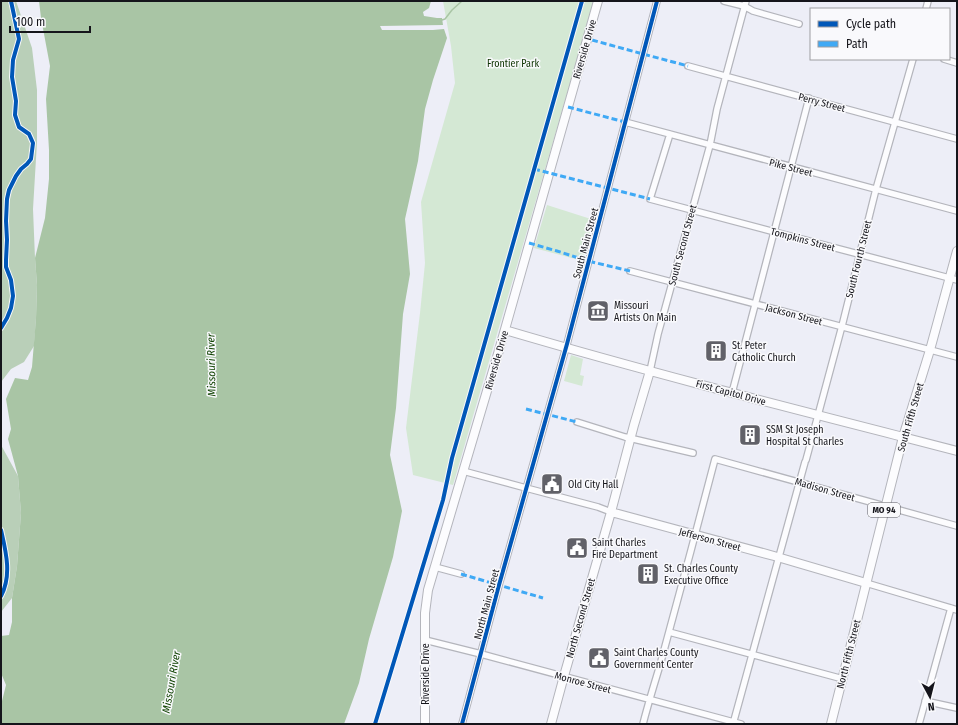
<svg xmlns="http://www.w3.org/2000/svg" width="958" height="725" viewBox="0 0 958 725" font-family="'Fira Sans Condensed',sans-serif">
  <rect width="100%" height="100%" fill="#edeef7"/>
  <path fill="#d4e8d4" d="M 443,1 L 594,1 L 453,485 L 413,475 L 406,428 L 420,313 L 425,263 L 421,202 L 455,83 L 451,46 Z
    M 547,205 L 594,220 L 583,261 L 534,248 Z
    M 571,355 L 583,359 L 580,375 L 584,376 L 582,386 L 564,381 Z"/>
  <path fill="#b9cfb8" d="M 1,1 L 16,1 L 32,48 L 37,90 L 37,142 L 33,209 L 35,258 L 37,285 L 36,318 L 34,346 L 24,362 L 11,369 L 1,382 Z
    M 1,445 L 18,476 L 21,513 L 17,566 L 12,598 L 1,612 Z"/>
  <path fill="#a9c5a5" d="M 39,1 L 431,1 L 429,8 L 423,12 L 424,16 L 437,18 L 442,18 L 443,25 L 380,26 L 382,30 L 433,30 L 444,29 L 447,38 L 433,80 L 425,109 L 418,161 L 405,219 L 410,274 L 403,314 L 396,408 L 390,455 L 402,511 L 393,557 L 369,639 L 359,683 L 344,724 L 1,724 L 1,705 L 6,685 L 1,673 L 1,636 L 9,635 L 12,622 L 12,598 L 17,566 L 21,513 L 18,476 L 8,439 L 11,429 L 6,399 L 15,378 L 28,380 L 32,367 L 36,318 L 37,285 L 35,258 L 45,218 L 49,179 L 49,150 L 46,99 L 50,66 L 41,18 Z"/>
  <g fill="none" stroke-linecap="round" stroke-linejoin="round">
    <path stroke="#a9c5a5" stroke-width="1.5" d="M 442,20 L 445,19 L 452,10 L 462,1"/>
    <g stroke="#b4b5bc" stroke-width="8">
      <path id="street" d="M 724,1 L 744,6 L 753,11 L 799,24
        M 926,9 L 928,1
        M 944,59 L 957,63
        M 688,66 L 957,139
        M 625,122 L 957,211
        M 670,134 L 650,199 L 957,280
        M 630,271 L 957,357
        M 650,371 L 658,334 L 710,145 L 717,109 L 746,1
        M 732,393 L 809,98
        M 577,422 L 625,437 L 693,453
        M 806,460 L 842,326 L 876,189 L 913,59
        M 463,471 L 526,488 L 598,507 L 611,512
        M 435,567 L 461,574
        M 866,583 L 957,610
        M 669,632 L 843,679
        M 425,640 L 481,654 L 741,724
        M 925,701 L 957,708
        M 462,724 L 499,585 L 567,344 L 657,1
        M 643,724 C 648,704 654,685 660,665 C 679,596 697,528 715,459 L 957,526
        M 733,724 L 805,462
        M 919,724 L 951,608"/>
    </g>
    <g stroke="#b4b5bc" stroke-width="10">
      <path id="secondary" d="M 505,330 C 637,369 770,403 903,437 L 930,350 L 957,251
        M 611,512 L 774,556 L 866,583
        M 425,724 L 425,613 L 428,590 L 500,347 L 598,1
        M 551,724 L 564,676 L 611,512 L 634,425 L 650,371"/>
    </g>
    <g stroke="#b4b5bc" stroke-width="10">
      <path id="primary" d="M 831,724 L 903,437 L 957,451"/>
    </g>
    <use href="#street" stroke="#fcfcfe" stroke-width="5.5"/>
    <use href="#secondary" stroke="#fcfcfe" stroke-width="8"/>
    <use href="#primary" stroke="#fcfcfe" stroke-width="8"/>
    <path stroke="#3fa9f5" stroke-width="3" stroke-dasharray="6 3" stroke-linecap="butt" d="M 592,40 L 643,54 L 688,66
      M 568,107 L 625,122
      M 534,169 L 650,199
      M 529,243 L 557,251 L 588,261 L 630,271
      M 526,409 L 577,422
      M 461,574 L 543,598"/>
    <g stroke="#f9f9fc" stroke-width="6">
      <path id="cycleway" d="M 1,328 L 7,318 L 11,308 L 13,296 L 11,280 L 6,267 L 6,260 L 7,240 L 6,221 L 7,199 L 9,190 L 16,176 L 21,169 L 27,164 L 31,159 L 33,143 L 29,134 L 19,127 L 15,115 L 16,101 L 12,77 L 13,60 L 19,39 L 11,1
        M 1,530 C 6,552 12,575 1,596
        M 375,724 L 443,500 L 452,458 L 582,1
        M 462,724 L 499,585 L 567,344 L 657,1"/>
    </g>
    <use href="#cycleway" stroke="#0057b8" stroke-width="4"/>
  </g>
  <defs>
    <g id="museum-square" transform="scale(1.15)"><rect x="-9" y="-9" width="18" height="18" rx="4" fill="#616168" stroke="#f9f9fc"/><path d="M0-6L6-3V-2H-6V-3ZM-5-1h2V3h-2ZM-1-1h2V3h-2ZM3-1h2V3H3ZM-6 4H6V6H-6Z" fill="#fff"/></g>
    <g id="building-square" transform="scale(1.15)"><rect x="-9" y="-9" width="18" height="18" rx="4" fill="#616168" stroke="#f9f9fc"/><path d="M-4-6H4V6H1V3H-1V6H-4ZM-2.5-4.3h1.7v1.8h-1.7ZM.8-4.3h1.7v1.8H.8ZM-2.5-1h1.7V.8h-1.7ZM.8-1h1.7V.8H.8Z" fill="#fff"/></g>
    <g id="civic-square" transform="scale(1.15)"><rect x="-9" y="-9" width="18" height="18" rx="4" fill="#616168" stroke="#f9f9fc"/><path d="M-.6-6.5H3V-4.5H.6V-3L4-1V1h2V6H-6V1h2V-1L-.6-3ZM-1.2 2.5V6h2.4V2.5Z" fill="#fff"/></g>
  </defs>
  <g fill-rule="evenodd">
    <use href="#museum-square" x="598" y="311"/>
    <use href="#building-square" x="716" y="351"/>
    <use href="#building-square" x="750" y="435"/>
    <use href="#civic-square" x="552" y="484"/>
    <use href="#civic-square" x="577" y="548"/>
    <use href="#building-square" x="648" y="574"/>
    <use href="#civic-square" x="599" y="658"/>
  </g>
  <g text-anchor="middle" stroke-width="3" stroke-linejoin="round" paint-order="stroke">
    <rect fill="#f9f9fc" stroke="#59595e" stroke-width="1" x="868" y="503" width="32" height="14" rx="3"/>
    <g font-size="9" font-weight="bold" fill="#15151b">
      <text x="884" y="513">MO 94</text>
    </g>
    <g font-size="10" fill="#15151b" stroke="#f9f9fc">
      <text transform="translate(584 49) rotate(-74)" y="4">Riverside Drive</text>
      <text transform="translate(822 102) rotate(15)" y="4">Perry Street</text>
      <text transform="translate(791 167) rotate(15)" y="4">Pike Street</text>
      <text transform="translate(803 239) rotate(15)" y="4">Tompkins Street</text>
      <text transform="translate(585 243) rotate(-75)" y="4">South Main Street</text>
      <text transform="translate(682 245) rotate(-75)" y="4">South Second Street</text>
      <text transform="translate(858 259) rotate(-76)" y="4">South Fourth Street</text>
      <text transform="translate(794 314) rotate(15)" y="4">Jackson Street</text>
      <text transform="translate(496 360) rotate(-74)" y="4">Riverside Drive</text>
      <text transform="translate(731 392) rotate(15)" y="4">First Capitol Drive</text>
      <text transform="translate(910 417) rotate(-74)" y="4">South Fifth Street</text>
      <text transform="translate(825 489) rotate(16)" y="4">Madison Street</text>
      <text transform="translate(710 539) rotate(15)" y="4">Jefferson Street</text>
      <text transform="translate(486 604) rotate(-75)" y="4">North Main Street</text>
      <text transform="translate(580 618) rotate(-74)" y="4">North Second Street</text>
      <text transform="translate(848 654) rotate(-76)" y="4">North Fifth Street</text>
      <text transform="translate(425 674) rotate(-90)" y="4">Riverside Drive</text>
      <text transform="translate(583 682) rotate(15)" y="4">Monroe Street</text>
    </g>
    <g font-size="10" fill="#0d3301" stroke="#f9f9fc">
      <text x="513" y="67">Frontier Park</text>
    </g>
    <g font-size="10" fill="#15151b" stroke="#f9f9fc" text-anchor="start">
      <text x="614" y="309">Missouri<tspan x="614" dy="12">Artists On Main</tspan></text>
      <text x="732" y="349">St. Peter<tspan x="732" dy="12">Catholic Church</tspan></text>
      <text x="766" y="433">SSM St Joseph<tspan x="766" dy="12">Hospital St Charles</tspan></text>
      <text x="568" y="488">Old City Hall</text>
      <text x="592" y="546">Saint Charles<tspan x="592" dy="12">Fire Department</tspan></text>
      <text x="664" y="572">St. Charles County<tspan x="664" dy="12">Executive Office</tspan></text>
      <text x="614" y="656">Saint Charles County<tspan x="614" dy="12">Government Center</tspan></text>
    </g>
    <g font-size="11" font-style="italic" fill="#0f4200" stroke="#f9f9fc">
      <text transform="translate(211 365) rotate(-91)" y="4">Missouri River</text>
      <text transform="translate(171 682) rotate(-80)" y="4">Missouri River</text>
    </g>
  </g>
  <rect width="958" height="725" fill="none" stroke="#15151b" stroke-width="4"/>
  <rect x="810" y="8" width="140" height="52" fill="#f9f9fc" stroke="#9e9ea2"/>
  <rect x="818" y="21" width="20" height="6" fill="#0057b8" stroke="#9e9ea2"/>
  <text x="846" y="28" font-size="12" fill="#15151b">Cycle path</text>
  <rect x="818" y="41" width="20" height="6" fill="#3fa9f5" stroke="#9e9ea2"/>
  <text x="846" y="48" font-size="12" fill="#15151b">Path</text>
  <g transform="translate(930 697) rotate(173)" stroke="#f9f9fc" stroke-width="3" paint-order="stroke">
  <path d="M0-3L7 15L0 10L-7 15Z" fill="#15151b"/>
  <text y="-6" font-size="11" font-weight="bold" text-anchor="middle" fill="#15151b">N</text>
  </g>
  <path d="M10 26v6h80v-6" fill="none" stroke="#15151b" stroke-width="2"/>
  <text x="16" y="26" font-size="12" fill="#15151b" stroke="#f9f9fc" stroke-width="3" paint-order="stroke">100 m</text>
</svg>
